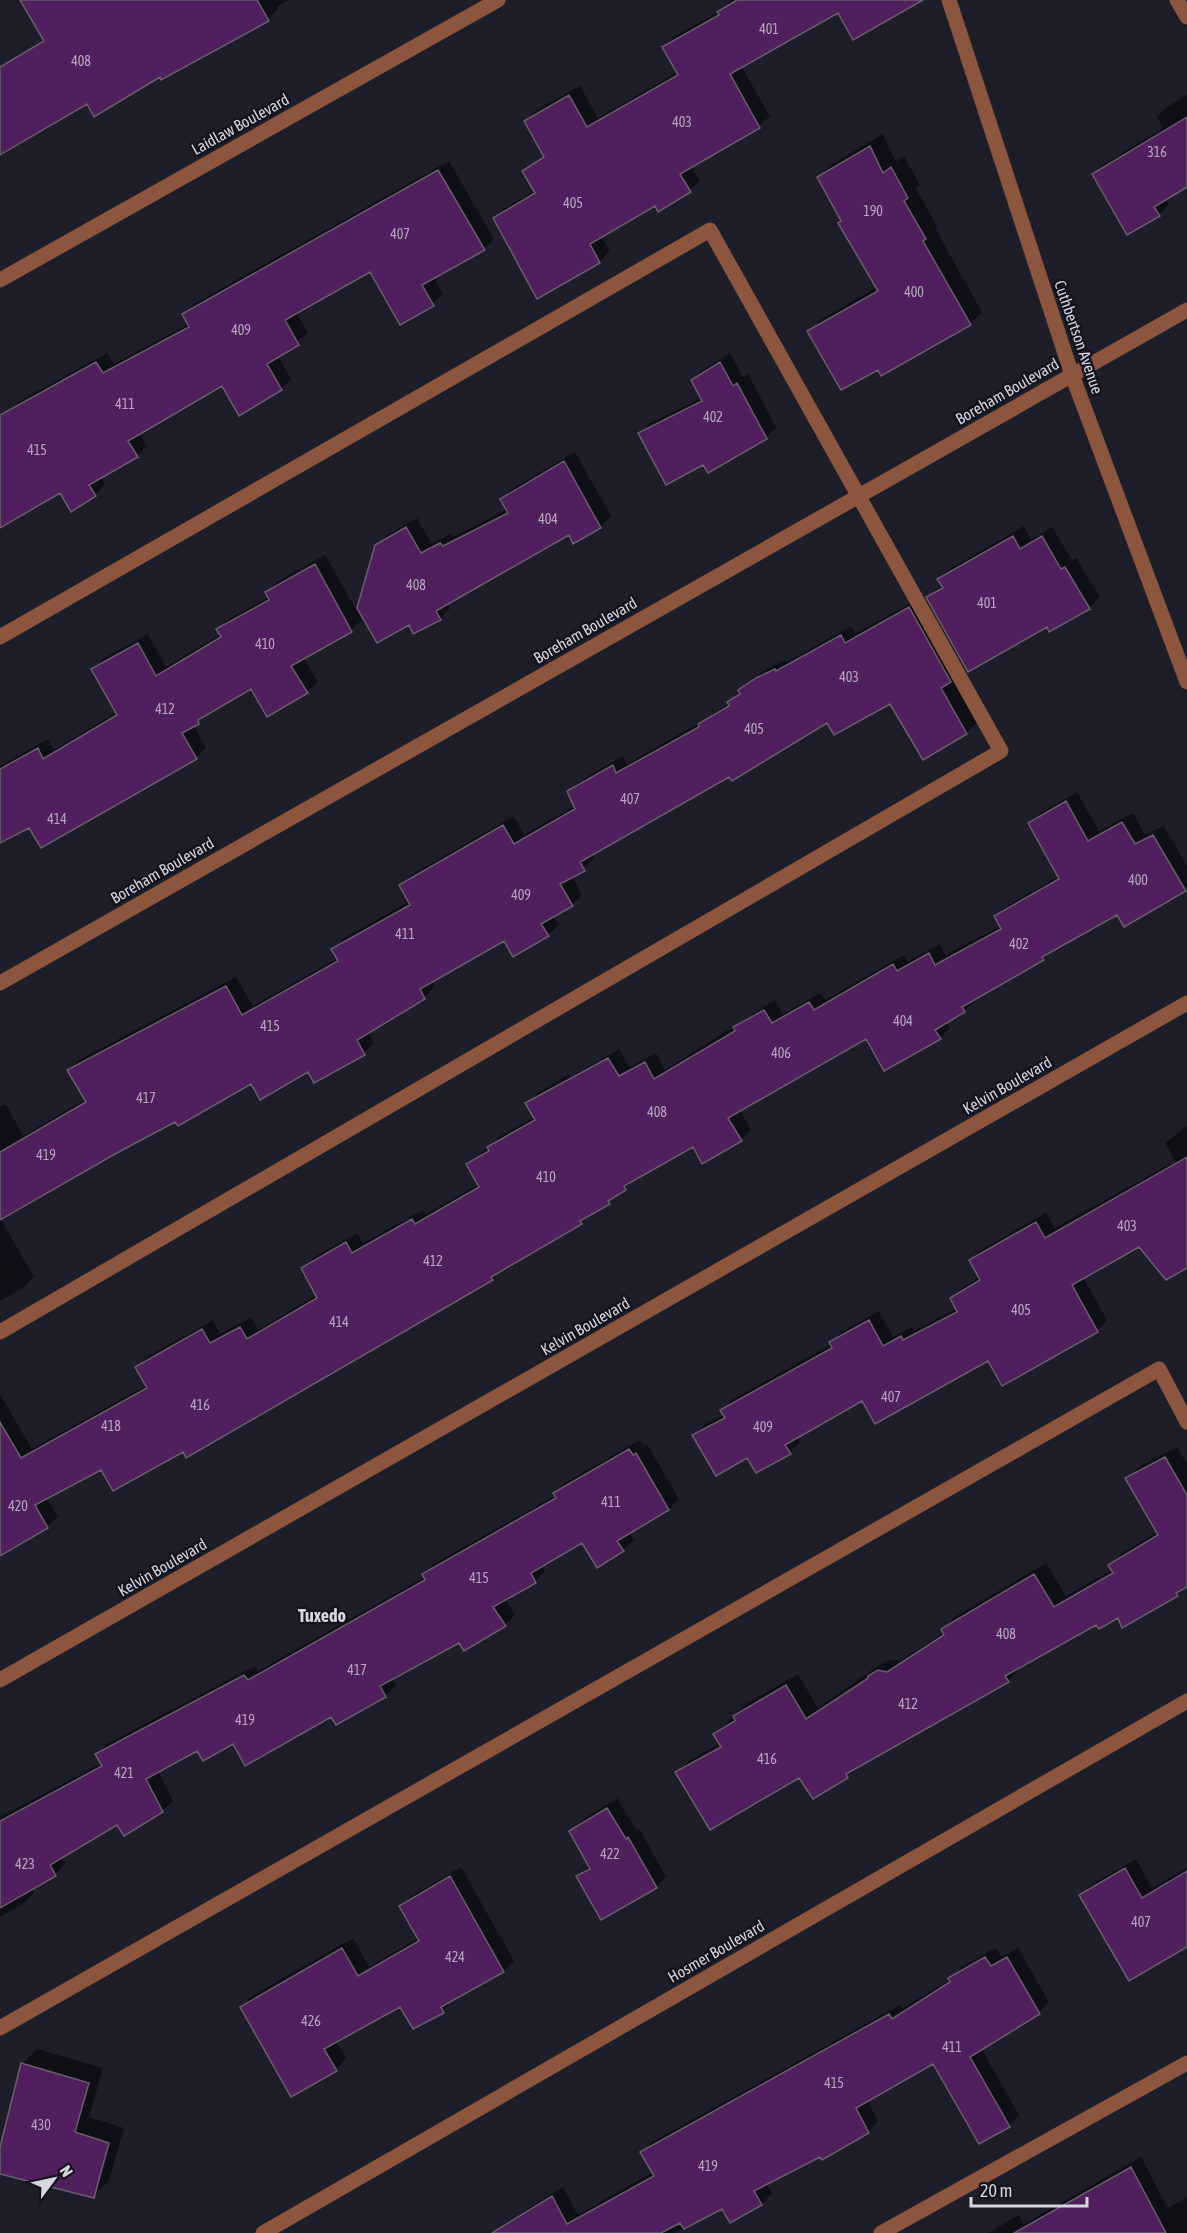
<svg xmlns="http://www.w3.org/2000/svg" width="1187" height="2233" viewBox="0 0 1187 2233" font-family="'Asap Condensed',sans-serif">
  <rect width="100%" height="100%" fill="#1d1e29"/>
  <path fill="#0007" d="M 25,0 L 289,0 L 277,7 L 278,9 L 268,19 L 160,75 L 87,102 L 0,156 L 0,85 L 44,38 Z
    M 732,0 L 898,0 L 839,11 L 741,66 L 770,116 L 759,126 L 691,166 L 700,181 L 690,191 L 656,204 L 601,236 L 610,251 L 600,261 L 538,297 L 495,219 L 505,208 L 535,190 L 524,171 L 545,155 L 525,121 L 536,110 L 580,86 L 598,118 L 678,72 L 664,47 L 674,37 L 720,11 Z
    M 1187,95 L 1187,185 L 1165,199 L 1169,204 L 1159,215 L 1093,174 L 1104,164 L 1163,128 L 1157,117 L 1167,107 Z
    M 883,134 L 896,162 L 904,156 L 920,185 L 916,189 L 937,226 L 935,228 L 982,312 L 970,324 L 878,368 L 809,331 L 822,319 L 877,287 L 819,177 L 831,165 Z
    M 449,161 L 494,239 L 484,249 L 434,277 L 443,294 L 433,304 L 370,270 L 296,312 L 308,333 L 278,356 L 291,379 L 281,389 L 223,384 L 139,433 L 147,446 L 137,456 L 101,477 L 105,485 L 95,495 L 61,491 L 0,526 L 0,423 L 18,402 L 107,353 L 114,364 L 189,324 L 184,315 L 194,304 Z
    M 730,353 L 743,377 L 748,374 L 776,427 L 766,438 L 704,463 L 640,434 L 650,423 L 702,398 L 692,380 L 703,370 Z
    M 575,452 L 611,516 L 600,527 L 573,542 L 569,533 L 447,603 L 450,608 L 440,619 L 376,546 L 387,535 L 417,518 L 432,544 L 451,533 L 453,537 L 508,509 L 502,499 L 512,489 Z
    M 1024,526 L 1031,540 L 1052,527 L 1072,560 L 1076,558 L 1100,597 L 1089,608 L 1050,630 L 1048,625 L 928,598 L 943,585 L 939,579 L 950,569 Z
    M 325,555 L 362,620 L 351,630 L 303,657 L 318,682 L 307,692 L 268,715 L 252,687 L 209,712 L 194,725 L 206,748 L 196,758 L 30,826 L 0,842 L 0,766 L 48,739 L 54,750 L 117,712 L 93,669 L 103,659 L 148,634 L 166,667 L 221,634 L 218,630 L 229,619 L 269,597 L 267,592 L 277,582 Z
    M 920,598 L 961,670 L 952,679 L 977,723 L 966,733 L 891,702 L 828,721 L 591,853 L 594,859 L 572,876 L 582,895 L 572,905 L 553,916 L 559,925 L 548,935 L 514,955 L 504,939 L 431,981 L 434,987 L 424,998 L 368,1031 L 374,1043 L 364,1053 L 315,1081 L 308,1070 L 252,1082 L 115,1153 L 0,1218 L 34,1277 L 24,1287 L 0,1301 L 0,1107 L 6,1104 L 23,1136 L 86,1099 L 69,1070 L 79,1060 L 236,977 L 253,1006 L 338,958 L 333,949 L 343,939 L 410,901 L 401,885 L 411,875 L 514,816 L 524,835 L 575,806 L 569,792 L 580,781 L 623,756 L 627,764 L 703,721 L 729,703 L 750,680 L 768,668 L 786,660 L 787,662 L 851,626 L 855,634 Z
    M 1077,792 L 1099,831 L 1133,813 L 1145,835 L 1164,826 L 1187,866 L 1187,888 L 1118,913 L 1053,949 L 1043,959 L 973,998 L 975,1001 L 964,1011 L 946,1021 L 950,1028 L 940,1038 L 867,1037 L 740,1110 L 751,1130 L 741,1140 L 694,1145 L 636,1179 L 581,1223 L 503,1268 L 492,1279 L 186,1456 L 183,1450 L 101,1468 L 46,1497 L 58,1517 L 47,1527 L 0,1554 L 0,1394 L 32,1449 L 147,1385 L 137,1367 L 147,1357 L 213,1320 L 220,1334 L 251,1317 L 258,1330 L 317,1295 L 303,1268 L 313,1258 L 357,1233 L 363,1243 L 423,1210 L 425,1215 L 479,1184 L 468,1165 L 499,1137 L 535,1117 L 527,1103 L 538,1093 L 569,1074 L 570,1077 L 619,1049 L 630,1067 L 656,1053 L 665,1070 L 775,1000 L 783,1014 L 820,993 L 825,1000 L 904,955 L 907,962 L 940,944 L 945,955 L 1001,926 L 996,916 L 1007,906 L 1059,876 L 1029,823 L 1040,813 Z
    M 1187,1126 L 1187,1181 L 1165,1143 Z
    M 1170,1164 L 1187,1195 L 1187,1266 L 1139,1245 L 1083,1277 L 1107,1320 L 1097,1331 L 989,1359 L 863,1399 L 797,1437 L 800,1442 L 790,1452 L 747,1456 L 694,1435 L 704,1425 L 724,1415 L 722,1410 L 732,1400 L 832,1344 L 841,1332 L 879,1311 L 893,1337 L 912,1327 L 914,1331 L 957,1308 L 952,1298 L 962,1288 L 980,1277 L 971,1261 L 981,1250 L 1046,1213 L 1055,1228 Z
    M 640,1440 L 644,1446 L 647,1444 L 679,1499 L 669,1509 L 629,1532 L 634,1540 L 623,1550 L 583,1541 L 542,1565 L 545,1571 L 535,1582 L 505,1599 L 515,1615 L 505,1625 L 460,1641 L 391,1678 L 396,1686 L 385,1696 L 332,1715 L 233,1742 L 198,1749 L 158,1771 L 173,1801 L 162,1811 L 118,1823 L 61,1857 L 65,1864 L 55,1874 L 32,1888 L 34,1893 L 24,1903 L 0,1917 L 0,1817 L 102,1763 L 97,1754 L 107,1744 L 255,1666 L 258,1671 L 425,1577 L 423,1574 L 434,1564 L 556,1495 L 565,1483 Z
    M 1177,1447 L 1187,1464 L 1187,1585 L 1177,1595 L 1096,1623 L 1018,1667 L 1019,1669 L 1008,1681 L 860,1765 L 847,1777 L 677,1772 L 689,1761 L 720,1743 L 715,1734 L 746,1704 L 798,1674 L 818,1708 L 881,1664 L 891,1659 L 900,1661 L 945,1632 L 943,1629 L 955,1617 L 1046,1563 L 1066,1596 L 1112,1570 L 1109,1566 L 1121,1554 L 1157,1532 L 1127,1479 L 1139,1467 Z
    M 617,1798 L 636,1830 L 639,1828 L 666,1877 L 656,1887 L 578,1876 L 590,1865 L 571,1831 L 581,1821 Z
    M 1136,1859 L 1152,1888 L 1187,1868 L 1187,1945 L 1081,1895 L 1091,1885 Z
    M 461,1867 L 514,1961 L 504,1971 L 452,2000 L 443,2011 L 400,2005 L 336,2041 L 346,2059 L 336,2069 L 292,2095 L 242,2007 L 252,1996 L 353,1938 L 369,1967 L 419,1938 L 401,1907 L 411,1896 Z
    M 995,1948 L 1002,1957 L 1018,1948 L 1049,2002 L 1039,2012 L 981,2048 L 1019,2115 L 1009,2126 L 933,2062 L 867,2100 L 878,2121 L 868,2132 L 766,2183 L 772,2193 L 762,2204 L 731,2221 L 723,2207 L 674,2233 L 529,2233 L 520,2217 L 530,2207 L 563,2187 L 578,2215 L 653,2172 L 642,2152 L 652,2142 L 900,2005 L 902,2009 L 951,1979 L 960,1968 Z
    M 37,2049 L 103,2068 L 89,2117 L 124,2128 L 109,2181 L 93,2196 L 0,2173 L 0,2152 L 22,2064 Z
    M 1141,2157 L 1168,2208 L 1187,2197 L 1187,2233 L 988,2233 L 1019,2215 L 1024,2224 Z"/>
  <path fill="#511e5e" stroke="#695f6c" stroke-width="1.5" d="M 20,0 L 257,0 L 269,21 L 161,80 L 160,77 L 94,117 L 87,104 L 0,155 L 0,67 L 44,41 Z
    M 737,0 L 923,0 L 853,40 L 838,13 L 730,74 L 760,128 L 680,174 L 691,192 L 658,212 L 655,206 L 590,244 L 600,263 L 537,299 L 493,218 L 535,193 L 522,171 L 544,157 L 524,121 L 569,95 L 587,127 L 678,75 L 662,47 L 719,15 L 717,12 Z
    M 1187,117 L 1187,187 L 1154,207 L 1160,216 L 1127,235 L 1092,174 Z
    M 870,146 L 883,173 L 891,167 L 908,198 L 904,201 L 926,239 L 923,241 L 971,325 L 881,376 L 878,370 L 841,390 L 807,331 L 878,291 L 838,223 L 841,221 L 817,177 Z
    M 438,170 L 485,250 L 422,285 L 434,306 L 400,325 L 370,272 L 285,320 L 299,345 L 267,364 L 282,390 L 239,416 L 222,386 L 128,441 L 138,457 L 89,485 L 96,496 L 71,512 L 60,493 L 0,528 L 0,415 L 96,362 L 103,373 L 189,327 L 182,314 Z
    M 720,362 L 733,386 L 737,383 L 767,439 L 708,473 L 703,465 L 666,485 L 638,433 L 702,401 L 691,380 Z
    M 564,461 L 601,528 L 573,544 L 569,535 L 469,592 L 436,611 L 441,620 L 413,634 L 409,625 L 377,643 L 357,608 L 375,545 L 406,527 L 421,553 L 440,543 L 443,546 L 508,513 L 500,499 Z
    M 1013,536 L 1020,549 L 1042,536 L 1061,569 L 1065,567 L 1090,609 L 1049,632 L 1047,627 L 968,672 L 926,597 L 943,588 L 937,579 Z
    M 315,564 L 352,632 L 291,666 L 308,693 L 267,717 L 251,689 L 198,720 L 199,724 L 182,733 L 197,759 L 41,848 L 29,828 L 0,843 L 0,769 L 38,748 L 43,759 L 117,715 L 91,669 L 138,643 L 156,676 L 221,637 L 216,629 L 269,600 L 265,592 Z
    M 909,607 L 951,682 L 941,688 L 967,734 L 923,760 L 890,704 L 834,735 L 827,723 L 732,781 L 729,777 L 580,862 L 585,871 L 560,884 L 573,906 L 541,924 L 549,936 L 513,957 L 504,941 L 420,989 L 425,999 L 357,1040 L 365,1055 L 314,1083 L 308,1072 L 260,1100 L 251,1084 L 178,1126 L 175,1122 L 115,1154 L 0,1220 L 0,1152 L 86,1102 L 67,1070 L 226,986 L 242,1015 L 338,961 L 331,949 L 410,905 L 399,885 L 503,825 L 514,844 L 575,809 L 567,791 L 613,765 L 616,773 L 699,727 L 698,724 L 729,706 L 727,702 L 740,694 L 738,690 L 756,678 L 775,669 L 776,671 L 841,635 L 845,643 Z
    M 1066,801 L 1088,841 L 1122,822 L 1135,844 L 1153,835 L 1186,891 L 1124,927 L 1117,915 L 1042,957 L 1044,960 L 962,1007 L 965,1012 L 935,1030 L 941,1039 L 884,1071 L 866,1039 L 728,1118 L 742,1141 L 702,1164 L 693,1147 L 624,1186 L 626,1190 L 608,1201 L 610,1204 L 580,1221 L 582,1224 L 491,1277 L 493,1280 L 186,1458 L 183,1452 L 113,1491 L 101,1470 L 35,1505 L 48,1528 L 0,1556 L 0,1422 L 21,1458 L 147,1388 L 135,1367 L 202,1329 L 210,1343 L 240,1327 L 247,1339 L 317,1298 L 301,1268 L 346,1242 L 352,1253 L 412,1219 L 415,1224 L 479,1187 L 466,1164 L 489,1151 L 487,1147 L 535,1120 L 525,1103 L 608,1058 L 619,1076 L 645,1062 L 654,1079 L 735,1031 L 733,1027 L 764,1010 L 772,1023 L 809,1002 L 814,1010 L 893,964 L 897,971 L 929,953 L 935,965 L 1001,929 L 994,916 L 1059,879 L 1028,823 Z
    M 1187,1157 L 1187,1268 L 1166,1280 L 1139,1247 L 1072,1285 L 1098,1332 L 1002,1386 L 988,1361 L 875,1424 L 862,1401 L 785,1445 L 791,1454 L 756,1473 L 747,1458 L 716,1476 L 692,1435 L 725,1418 L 720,1410 L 832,1348 L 829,1342 L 869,1320 L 883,1346 L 901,1336 L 903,1340 L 957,1312 L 950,1298 L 980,1280 L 969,1260 L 1036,1222 L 1045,1238 Z
    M 629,1449 L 633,1455 L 636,1453 L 669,1510 L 617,1541 L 624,1551 L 597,1568 L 582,1543 L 531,1573 L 536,1583 L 493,1607 L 506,1626 L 464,1651 L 459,1643 L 380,1686 L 386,1697 L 336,1725 L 331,1717 L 245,1766 L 233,1744 L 203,1761 L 197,1751 L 146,1779 L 163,1812 L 124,1836 L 117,1825 L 50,1865 L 56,1876 L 0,1908 L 0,1821 L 102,1766 L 95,1754 L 244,1675 L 248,1680 L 425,1580 L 422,1574 L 556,1498 L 553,1493 Z
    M 1165,1457 L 1187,1495 L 1187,1587 L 1176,1593 L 1178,1596 L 1122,1628 L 1118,1618 L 1099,1629 L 1096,1625 L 1005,1676 L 1009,1682 L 846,1774 L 848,1778 L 813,1799 L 799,1778 L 710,1830 L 675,1772 L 721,1747 L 713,1734 L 735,1721 L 733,1716 L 786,1685 L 806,1719 L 867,1679 L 868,1676 L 878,1670 L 887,1672 L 944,1635 L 941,1629 L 1034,1574 L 1054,1607 L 1113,1573 L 1108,1565 L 1158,1535 L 1125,1478 Z
    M 607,1808 L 626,1839 L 628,1837 L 657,1888 L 601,1920 L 576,1876 L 590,1869 L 569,1831 Z
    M 1125,1868 L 1142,1898 L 1187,1871 L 1187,1947 L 1129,1981 L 1079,1895 Z
    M 450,1876 L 504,1972 L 441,2007 L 444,2013 L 413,2029 L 400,2007 L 324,2049 L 337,2071 L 291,2097 L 240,2007 L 342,1948 L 358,1976 L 419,1941 L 399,1906 Z
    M 985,1957 L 991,1966 L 1007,1957 L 1040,2014 L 970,2057 L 1010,2127 L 979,2144 L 933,2064 L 856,2108 L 869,2133 L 822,2160 L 820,2157 L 754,2191 L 762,2205 L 730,2223 L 722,2209 L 684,2229 L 680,2223 L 661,2233 L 492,2233 L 552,2196 L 567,2224 L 654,2176 L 640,2152 L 889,2014 L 892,2019 L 950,1982 L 948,1978 Z
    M 21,2063 L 89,2083 L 75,2132 L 109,2143 L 94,2198 L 0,2174 L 0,2147 Z
    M 1131,2167 L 1166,2233 L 1014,2233 Z"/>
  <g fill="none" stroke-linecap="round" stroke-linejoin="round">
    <path stroke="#8b563d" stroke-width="15" d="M 949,0 L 1072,375 L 1187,682
      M 1177,0 L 1187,17
      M 0,280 L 498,0
      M 0,637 L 710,230 L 1001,751 L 0,1332
      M 0,983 L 1187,310
      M 0,1680 L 1187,1003
      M 0,2028 L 1159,1369 L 1187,1422
      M 263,2233 L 1187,1701
      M 881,2233 L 1187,2063"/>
  </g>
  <g text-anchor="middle" stroke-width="5" stroke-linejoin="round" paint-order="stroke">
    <g font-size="14" fill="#b4a8be">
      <text x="769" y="34">401</text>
      <text x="81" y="66">408</text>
      <text x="682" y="127">403</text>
      <text x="1157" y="157">316</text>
      <text x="573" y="208">405</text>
      <text x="873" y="216">190</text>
      <text x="400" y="239">407</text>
      <text x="914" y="297">400</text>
      <text x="241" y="335">409</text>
      <text x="125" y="409">411</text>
      <text x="713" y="422">402</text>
      <text x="37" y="455">415</text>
      <text x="548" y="524">404</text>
      <text x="416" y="590">408</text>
      <text x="987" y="608">401</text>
      <text x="265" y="649">410</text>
      <text x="849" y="682">403</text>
      <text x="165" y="714">412</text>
      <text x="754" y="734">405</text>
      <text x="630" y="804">407</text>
      <text x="57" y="824">414</text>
      <text x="1138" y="885">400</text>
      <text x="521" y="900">409</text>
      <text x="405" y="939">411</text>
      <text x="1019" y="949">402</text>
      <text x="903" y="1026">404</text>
      <text x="270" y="1031">415</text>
      <text x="781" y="1058">406</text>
      <text x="146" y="1103">417</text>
      <text x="657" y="1117">408</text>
      <text x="46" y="1160">419</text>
      <text x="546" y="1182">410</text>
      <text x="1127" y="1231">403</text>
      <text x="433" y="1266">412</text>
      <text x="1021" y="1315">405</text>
      <text x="339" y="1327">414</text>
      <text x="891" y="1402">407</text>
      <text x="200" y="1410">416</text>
      <text x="111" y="1431">418</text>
      <text x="763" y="1432">409</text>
      <text x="611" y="1507">411</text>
      <text x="18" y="1511">420</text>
      <text x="479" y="1583">415</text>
      <text x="1006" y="1639">408</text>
      <text x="357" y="1675">417</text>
      <text x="908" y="1709">412</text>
      <text x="245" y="1725">419</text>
      <text x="767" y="1764">416</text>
      <text x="124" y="1778">421</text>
      <text x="610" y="1859">422</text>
      <text x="25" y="1869">423</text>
      <text x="1141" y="1927">407</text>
      <text x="455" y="1962">424</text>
      <text x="311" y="2026">426</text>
      <text x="952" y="2052">411</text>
      <text x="834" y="2088">415</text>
      <text x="41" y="2130">430</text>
      <text x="708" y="2171">419</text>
    </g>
    <g font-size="16" fill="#d5d6de" stroke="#141420">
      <text transform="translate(240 124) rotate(-29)" y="6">Laidlaw Boulevard</text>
      <text transform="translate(1079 337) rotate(71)" y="6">Cuthbertson Avenue</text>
      <text transform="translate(1007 391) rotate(-30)" y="6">Boreham Boulevard</text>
      <text transform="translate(585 630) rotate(-30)" y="6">Boreham Boulevard</text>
      <text transform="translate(162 870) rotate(-30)" y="6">Boreham Boulevard</text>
      <text transform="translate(1007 1085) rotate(-30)" y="6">Kelvin Boulevard</text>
      <text transform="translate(585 1326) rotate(-30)" y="6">Kelvin Boulevard</text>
      <text transform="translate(162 1567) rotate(-30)" y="6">Kelvin Boulevard</text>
      <text transform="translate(716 1951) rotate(-30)" y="6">Hosmer Boulevard</text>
    </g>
    <g font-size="18" font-weight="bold" fill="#d5d6de" stroke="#141420">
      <text x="322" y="1622">Tuxedo</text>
    </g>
  </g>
  <g transform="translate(54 2179) rotate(57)" stroke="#141420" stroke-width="4.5" paint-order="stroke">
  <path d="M0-4.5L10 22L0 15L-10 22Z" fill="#d5d6de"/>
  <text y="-9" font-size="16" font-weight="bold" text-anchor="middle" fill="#d5d6de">N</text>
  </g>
  <path d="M971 2197v9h116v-9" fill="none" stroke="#d5d6de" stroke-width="3"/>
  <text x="980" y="2197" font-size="18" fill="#d5d6de" stroke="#141420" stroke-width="4.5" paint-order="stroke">20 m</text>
</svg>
